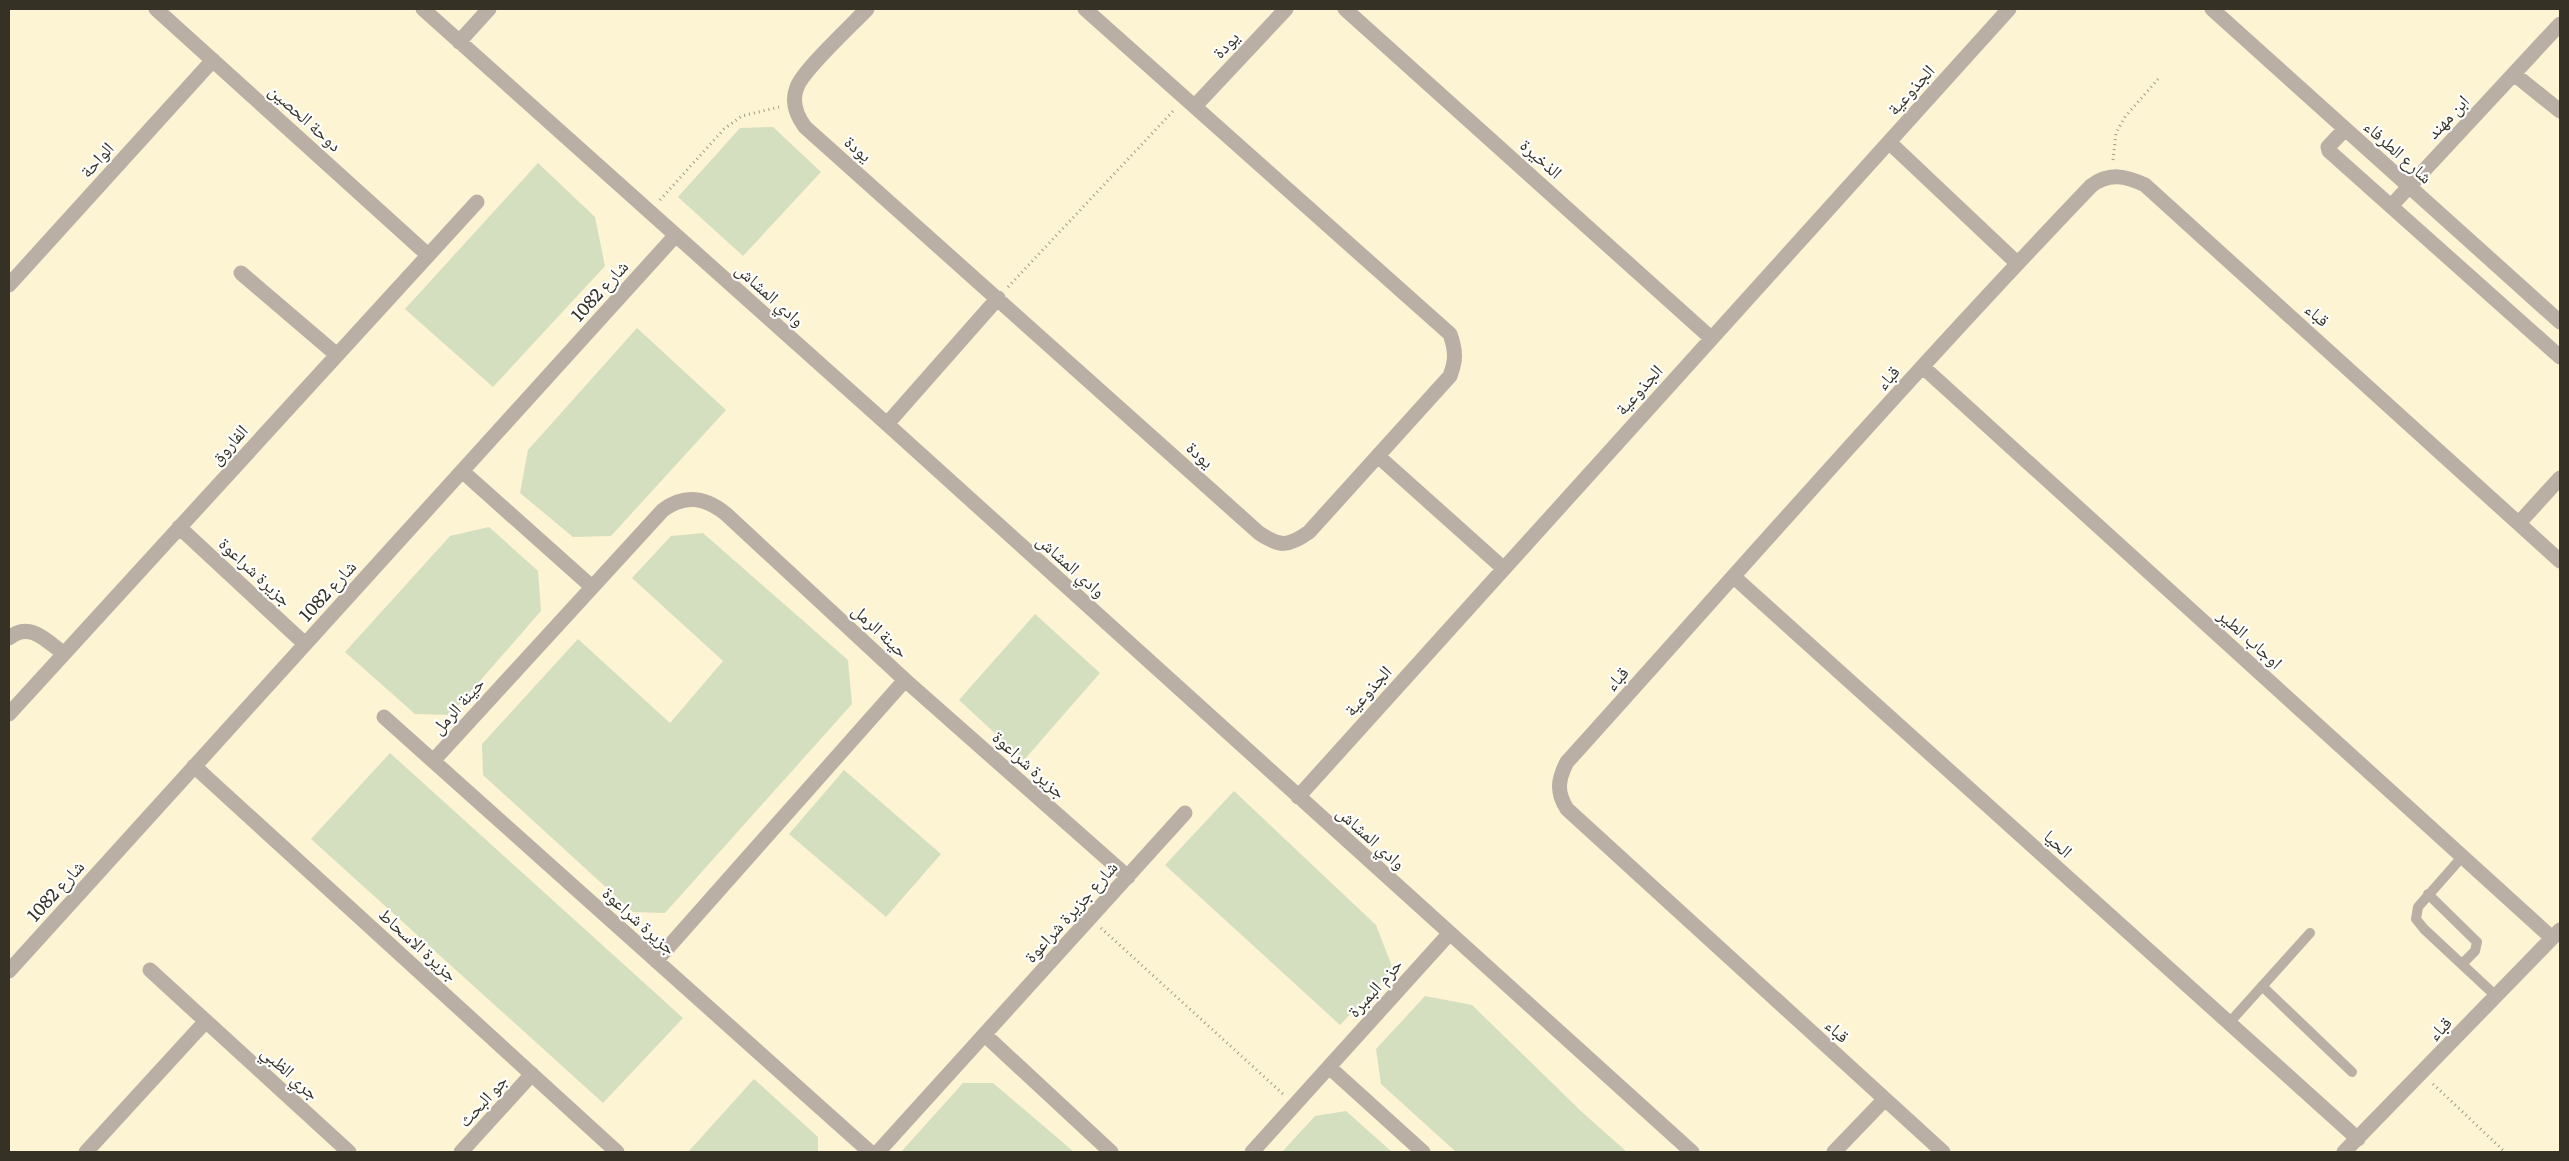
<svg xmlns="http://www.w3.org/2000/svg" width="2569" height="1161" viewBox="0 0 2569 1161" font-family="Literata,'Noto Naskh Arabic',serif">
  <rect width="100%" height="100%" fill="#fdf4d4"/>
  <path fill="#d4dfc0" d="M 773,127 L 821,172 L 743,256 L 678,197 L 740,128 Z
    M 538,163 L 595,217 L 605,266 L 493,387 L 405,309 Z
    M 637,328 L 726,410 L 611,536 L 573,537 L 520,493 L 528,450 Z
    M 489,527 L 538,571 L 541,611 L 450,715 L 415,714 L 345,652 L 450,536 Z
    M 703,533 L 848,660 L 852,704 L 665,913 L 633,912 L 483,775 L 482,744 L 578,639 L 670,723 L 723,661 L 632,578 L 671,536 Z
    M 1035,614 L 1100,673 L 1024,760 L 959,700 Z
    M 390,753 L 683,1018 L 603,1103 L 311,839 Z
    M 844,770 L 941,854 L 886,917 L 789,834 Z
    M 1234,791 L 1376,925 L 1393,969 L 1340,1025 L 1165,865 Z
    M 1425,996 L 1472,1005 L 1583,1113 L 1627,1152 L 1456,1152 L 1381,1084 L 1376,1049 Z
    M 754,1079 L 818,1137 L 818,1152 L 688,1152 Z
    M 963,1083 L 993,1083 L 1074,1152 L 901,1152 Z
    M 1346,1111 L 1392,1152 L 1282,1152 L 1315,1116 Z"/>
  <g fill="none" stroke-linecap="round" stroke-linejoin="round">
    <path stroke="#a09a82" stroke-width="3" stroke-dasharray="1 4" stroke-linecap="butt" d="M 2113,160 L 2116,133 L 2125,117 L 2158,79
      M 660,200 L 724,129 L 742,116 L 779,107
      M 1008,287 L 1175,109
      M 1101,928 L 1283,1094
      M 2433,1084 L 2505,1152"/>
    <path stroke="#baafa5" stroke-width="10" d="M 2462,857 L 2418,907 L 2416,919 L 2424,929 L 2497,997
      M 2428,894 L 2477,942 L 2475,951 L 2462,964
      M 2262,986 L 2352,1072
      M 2229,1023 L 2310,933"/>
    <path stroke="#baafa5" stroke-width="15" d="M 156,9 L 428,255
      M 423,9 L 887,424 L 1692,1152
      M 867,9 C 852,25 803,70 797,87 C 791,102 796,115 805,127 L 1259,533 C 1280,547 1288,547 1309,532 L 1450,376 C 1456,360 1456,351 1450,334 L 1085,9
      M 1345,9 L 1711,338
      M 2212,9 L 2560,322
      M 459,42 L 489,9
      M 2514,74 L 2560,111
      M 1195,106 L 1286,9
      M 2345,129 L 2328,147 L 2329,151 L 2560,357
      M 1890,143 L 2017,263
      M 2392,205 L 2560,24
      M 241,273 L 337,355
      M 9,285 L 213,60
      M 1923,367 L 2552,938
      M 887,424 L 998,298
      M 1379,457 L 1503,568
      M 462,471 L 592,587
      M 2519,523 L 2560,478
      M 179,527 L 305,644
      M 1734,577 L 2358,1139
      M 9,638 C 29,621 46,640 64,654
      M 9,714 L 477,202
      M 384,717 L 870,1152
      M 433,761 L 663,510 C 685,494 705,497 726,514 L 905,680 L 1128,877
      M 194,766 L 617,1152
      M 1298,797 L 2009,9
      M 656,961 L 905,680
      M 150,970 L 349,1152
      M 9,971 L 675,236
      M 985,1035 L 1111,1152
      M 1329,1067 L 1423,1152
      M 86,1152 L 206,1021
      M 461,1152 L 532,1074
      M 878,1152 L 1185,813
      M 1252,1152 L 1449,934
      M 1834,1152 L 1884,1100
      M 1943,1152 L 1567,809 C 1556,792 1558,779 1567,762 C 1741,569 1912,373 2091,186 C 2109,172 2126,176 2145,185 L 2560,561
      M 2344,1152 L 2560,930"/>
  </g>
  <g text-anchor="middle" stroke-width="4.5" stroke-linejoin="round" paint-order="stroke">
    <g font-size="18" fill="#353225" stroke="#fff">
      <text transform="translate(1226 45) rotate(-47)" y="6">يودة</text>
      <text transform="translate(1911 90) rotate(-48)" y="6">الجذوعية</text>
      <text transform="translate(2448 117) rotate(-47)" y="6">ابن مهند</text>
      <text transform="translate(305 118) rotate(42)" y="6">دوحة الحصين</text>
      <text transform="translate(858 149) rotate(41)" y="6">يودة</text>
      <text transform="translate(2398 152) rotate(42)" y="6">شارع الطرفاء</text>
      <text transform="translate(1541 159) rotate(42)" y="6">الذخيرة</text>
      <text transform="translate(97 160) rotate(-48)" y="6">الواحة</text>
      <text transform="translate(600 291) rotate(-48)" y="6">شارع 1082</text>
      <text transform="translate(770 295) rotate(42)" y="6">وادي المشاش</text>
      <text transform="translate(2317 315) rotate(42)" y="6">قباء</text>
      <text transform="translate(1888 378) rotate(-48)" y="6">قباء</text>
      <text transform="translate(1639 390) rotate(-48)" y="6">الجذوعية</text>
      <text transform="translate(229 445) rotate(-48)" y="6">الفاروق</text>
      <text transform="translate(1200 455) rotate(42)" y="6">يودة</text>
      <text transform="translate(1071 566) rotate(42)" y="6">وادي المشاش</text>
      <text transform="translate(255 572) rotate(43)" y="6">جزيرة شراعوة</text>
      <text transform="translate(328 591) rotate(-48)" y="6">شارع 1082</text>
      <text transform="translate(880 631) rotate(43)" y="6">حينة الرمل</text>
      <text transform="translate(2250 639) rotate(42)" y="6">اوجاب الطير</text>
      <text transform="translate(1617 679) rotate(-48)" y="6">قباء</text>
      <text transform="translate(1368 691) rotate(-48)" y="6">الجذوعية</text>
      <text transform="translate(458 706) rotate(-48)" y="6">حينة الرمل</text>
      <text transform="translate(1029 765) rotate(42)" y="6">جزيرة شراعوة</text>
      <text transform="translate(1371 838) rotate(42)" y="6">وادي المشاش</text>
      <text transform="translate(2058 844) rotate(42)" y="6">الحيا</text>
      <text transform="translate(56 891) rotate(-48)" y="6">شارع 1082</text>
      <text transform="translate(1071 912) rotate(-48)" y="6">شارع جزيرة شراعوة</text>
      <text transform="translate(639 921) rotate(42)" y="6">جزيرة شراعوة</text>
      <text transform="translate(418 945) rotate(42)" y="6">جزيرة الاسحاط</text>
      <text transform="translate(1375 988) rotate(-48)" y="6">حزم البمبرة</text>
      <text transform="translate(2440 1029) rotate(-46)" y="6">قباء</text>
      <text transform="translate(1837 1031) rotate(43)" y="6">قباء</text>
      <text transform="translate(290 1073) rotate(42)" y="6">جري الظبي</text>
      <text transform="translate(483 1101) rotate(-48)" y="6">جو البحث</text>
    </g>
  </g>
  <rect width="2569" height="1161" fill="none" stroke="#353225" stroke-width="20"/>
</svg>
